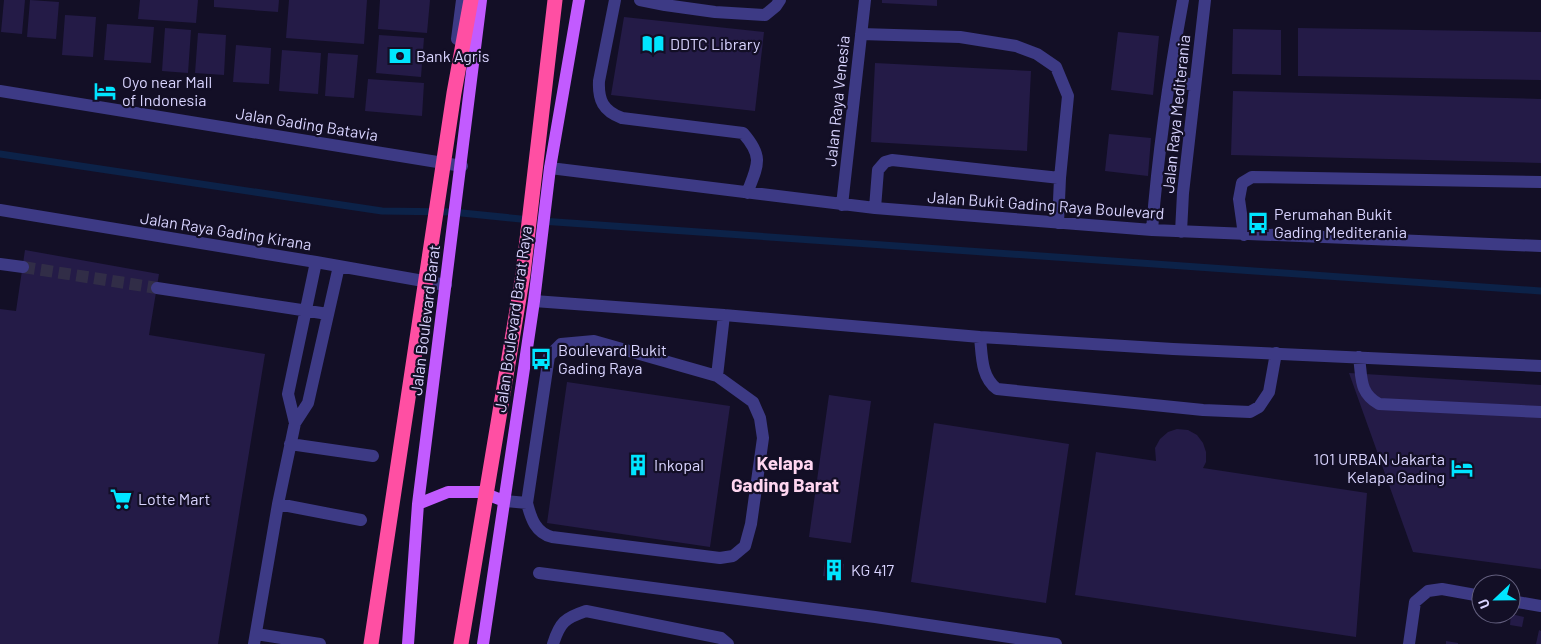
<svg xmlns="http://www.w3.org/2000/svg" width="1541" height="644" viewBox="0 0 1541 644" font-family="Barlow,sans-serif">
  <rect width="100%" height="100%" fill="#130f26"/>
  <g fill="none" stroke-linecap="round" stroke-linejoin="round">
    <path stroke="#0c2248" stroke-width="7" d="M 0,154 L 382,211 L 452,212 L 531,220
      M 541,221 L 1541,291"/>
  </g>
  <path fill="#241b47" d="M 4,0 L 25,0 L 22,34 L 1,32 Z
    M 30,0 L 59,2 L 56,39 L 27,37 Z
    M 140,0 L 198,0 L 196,23 L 138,19 Z
    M 214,0 L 279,0 L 278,12 L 214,7 Z
    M 289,0 L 367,0 L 364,44 L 286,38 Z
    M 380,0 L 430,0 L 427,33 L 378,29 Z
    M 882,0 L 937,0 L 937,6 L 882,3 Z
    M 65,15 L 96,17 L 93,57 L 62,55 Z
    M 624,17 L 764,32 L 755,111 L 611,95 Z
    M 107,24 L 154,27 L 151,63 L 104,60 Z
    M 165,28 L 191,30 L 188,73 L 162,71 Z
    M 1298,28 L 1541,32 L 1541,80 L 1298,76 Z
    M 1233,29 L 1281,30 L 1281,75 L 1232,74 Z
    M 1118,32 L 1159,36 L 1153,95 L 1111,90 Z
    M 198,33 L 226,35 L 224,75 L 195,73 Z
    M 379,35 L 424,38 L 421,77 L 376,73 Z
    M 236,45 L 271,48 L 269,84 L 233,82 Z
    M 282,50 L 321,53 L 318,94 L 279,91 Z
    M 328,53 L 358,55 L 354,98 L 325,96 Z
    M 875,63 L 1031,71 L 1027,151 L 871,142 Z
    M 368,79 L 424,83 L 422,116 L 365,111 Z
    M 1233,91 L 1541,99 L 1541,163 L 1231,155 Z
    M 1109,134 L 1151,138 L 1148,176 L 1105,171 Z
    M 25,250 L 159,274 L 149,335 L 265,354 L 218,644 L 0,644 L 0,309 L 16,311 Z
    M 1349,373 L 1541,385 L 1541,569 L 1413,552 Z
    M 567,382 L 730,406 L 710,547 L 547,523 Z
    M 829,395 L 871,401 L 851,543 L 809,537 Z
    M 934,423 L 1069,444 L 1046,603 L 911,582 Z
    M 1177,429 L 1188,430 L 1197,435 L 1203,443 L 1206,452 L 1206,462 L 1203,468 L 1367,493 L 1356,637 L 1075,595 L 1096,452 L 1156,461 L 1155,448 L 1160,439 L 1168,432 Z
    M 825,561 L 844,564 L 842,579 L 823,576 Z
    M 1511,614 L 1524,617 L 1522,627 L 1510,625 Z
    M 1539,630 L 1541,631 L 1541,644 L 1536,644 Z
    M 1446,641 L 1458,643 L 1458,644 L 1446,644 Z"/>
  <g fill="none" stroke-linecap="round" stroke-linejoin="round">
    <path stroke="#312d47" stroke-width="12" stroke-dasharray="12 6" stroke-linecap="butt" d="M 23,267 L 157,288"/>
    <path stroke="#3d3a85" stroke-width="12" d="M 615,0 L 599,81 C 598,100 603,111 622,118 L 743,133 C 764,157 758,165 747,193
      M 640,0 L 665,5 L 715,12 L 765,15 L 776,6 L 780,0
      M 861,34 L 960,37 L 1016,46 L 1037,54 L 1056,67 L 1068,96 L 1060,178
      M 457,39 L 462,0
      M 1170,81 L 1195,85
      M 0,91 L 462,166
      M 550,168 L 875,208 L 1152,230 L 1541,246
      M 842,205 L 865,0
      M 875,208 L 878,170 L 885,162 L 892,160 L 1060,178 L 1058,223
      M 0,210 L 316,262 L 446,285
      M 1152,230 C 1158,153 1169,76 1183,0
      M 1181,232 L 1183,193 L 1205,0
      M 1244,235 L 1239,199 L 1242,183 L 1252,177 L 1541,182
      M 0,264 L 23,267
      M 157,288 L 328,314
      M 534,301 L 724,315 L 980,337 L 1173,349 L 1541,366
      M 980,337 C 982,356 981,377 997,389 L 1203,410 L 1250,412 L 1259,407 L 1269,392 L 1276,353
      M 594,341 L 717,376 L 753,402 L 760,418 L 763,438 L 751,524 L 745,546 L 733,556 L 720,558 L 552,537 C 536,533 531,519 527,503 L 549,356 L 561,344 Z
      M 1359,357 C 1362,378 1359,393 1379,404 L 1541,412
      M 717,376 L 724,315
      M 295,423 L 288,394 L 316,262
      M 290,444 L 373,456
      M 504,501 L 527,503
      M 278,504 L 361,520
      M 539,573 L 875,617 L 1056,644
      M 1511,601 L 1541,606
      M 256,634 L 320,644
      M 254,644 L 278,504 L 295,423 L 308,403 L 339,266
      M 553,644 C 560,622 565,618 586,611 L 721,638 L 728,644
      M 1409,644 L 1415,602 L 1428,591 L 1442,589 L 1481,596"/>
    <path stroke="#c25bff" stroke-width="12" d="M 418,504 L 448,492 L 481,492 L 504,501
      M 408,644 L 418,504 L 481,0
      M 483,644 L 534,301 L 550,168 L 579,0"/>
    <path stroke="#ff4fa3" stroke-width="15" d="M 371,644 L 454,93 L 471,0
      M 461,644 L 523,274 L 555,0"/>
  </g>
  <defs>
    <g id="library-bare" transform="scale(1.725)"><path d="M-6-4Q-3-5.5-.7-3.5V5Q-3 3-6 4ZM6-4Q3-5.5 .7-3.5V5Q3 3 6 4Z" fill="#00e5ff" stroke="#130f26" stroke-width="2.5" paint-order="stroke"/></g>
    <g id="bank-bare" transform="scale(1.725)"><path d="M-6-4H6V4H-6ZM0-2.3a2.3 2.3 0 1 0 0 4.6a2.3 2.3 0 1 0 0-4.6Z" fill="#00e5ff" stroke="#130f26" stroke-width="2.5" paint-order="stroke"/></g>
    <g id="hotel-bare" transform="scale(1.725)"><path d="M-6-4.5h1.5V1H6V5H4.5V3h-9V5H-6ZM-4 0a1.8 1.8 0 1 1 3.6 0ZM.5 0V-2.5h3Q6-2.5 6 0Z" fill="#00e5ff" stroke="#130f26" stroke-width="2.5" paint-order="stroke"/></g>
    <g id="bus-bare" transform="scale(1.725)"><path d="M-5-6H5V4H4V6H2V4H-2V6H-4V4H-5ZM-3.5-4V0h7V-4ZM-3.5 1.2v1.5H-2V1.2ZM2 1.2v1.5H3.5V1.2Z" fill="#00e5ff" stroke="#130f26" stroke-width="2.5" paint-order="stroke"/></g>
    <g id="building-bare" transform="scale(1.725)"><path d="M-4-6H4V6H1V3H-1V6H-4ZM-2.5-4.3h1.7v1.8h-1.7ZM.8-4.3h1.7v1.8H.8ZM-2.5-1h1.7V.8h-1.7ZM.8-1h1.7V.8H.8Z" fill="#00e5ff" stroke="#130f26" stroke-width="2.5" paint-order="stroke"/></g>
    <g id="supermarket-bare" transform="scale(1.725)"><path d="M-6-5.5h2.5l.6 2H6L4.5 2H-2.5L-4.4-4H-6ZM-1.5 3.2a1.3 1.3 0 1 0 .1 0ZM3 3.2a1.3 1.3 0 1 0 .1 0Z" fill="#00e5ff" stroke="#130f26" stroke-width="2.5" paint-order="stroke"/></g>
  </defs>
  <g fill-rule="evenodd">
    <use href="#library-bare" x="653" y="44"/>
    <use href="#bank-bare" x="400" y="56"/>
    <use href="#hotel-bare" x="105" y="91"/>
    <use href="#bus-bare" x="1258" y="223"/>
    <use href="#bus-bare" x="541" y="359"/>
    <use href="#building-bare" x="638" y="465"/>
    <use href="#hotel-bare" x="1462" y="468"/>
    <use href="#supermarket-bare" x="121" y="499"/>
    <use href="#building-bare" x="834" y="570"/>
  </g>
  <g text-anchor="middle" stroke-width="4.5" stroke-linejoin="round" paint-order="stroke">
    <g font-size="16" fill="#d9d4ff" stroke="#130f26" text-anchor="start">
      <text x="670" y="50">DDTC Library</text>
      <text x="416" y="62">Bank Agris</text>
      <text x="122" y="88">Oyo near Mall<tspan x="122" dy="18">of Indonesia</tspan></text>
      <text x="1274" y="220">Perumahan Bukit<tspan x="1274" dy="18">Gading Mediterania</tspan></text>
      <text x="558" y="356">Boulevard Bukit<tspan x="558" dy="18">Gading Raya</tspan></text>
      <text x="1445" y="465" text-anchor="end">1O1 URBAN Jakarta<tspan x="1445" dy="18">Kelapa Gading</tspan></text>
      <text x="654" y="471">Inkopal</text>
      <text x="138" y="505">Lotte Mart</text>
      <text x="851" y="576">KG 417</text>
    </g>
    <g font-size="16" fill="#d9d4ff" stroke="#130f26">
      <text transform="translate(837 101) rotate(-84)" y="6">Jalan Raya Venesia</text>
      <text transform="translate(1176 114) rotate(-84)" y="6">Jalan Raya Mediterania</text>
      <text transform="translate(307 124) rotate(9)" y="6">Jalan Gading Batavia</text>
      <text transform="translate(1046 205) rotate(4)" y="6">Jalan Bukit Gading Raya Boulevard</text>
      <text transform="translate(226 231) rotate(9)" y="6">Jalan Raya Gading Kirana</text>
      <text transform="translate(513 319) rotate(-82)" y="6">Jalan Boulevard Barat Raya</text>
      <text transform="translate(425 320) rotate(-83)" y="6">Jalan Boulevard Barat</text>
    </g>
    <g font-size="19" font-weight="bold" fill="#ffd6f0" stroke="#130f26">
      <text x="785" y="470">Kelapa<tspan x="785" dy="22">Gading Barat</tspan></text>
    </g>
  </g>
  <g transform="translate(1496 599) rotate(248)"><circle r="24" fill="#130f26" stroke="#625e7d"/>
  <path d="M0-4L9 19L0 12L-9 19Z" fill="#00e5ff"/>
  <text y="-8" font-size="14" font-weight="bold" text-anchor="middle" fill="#d9d4ff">U</text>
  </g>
</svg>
